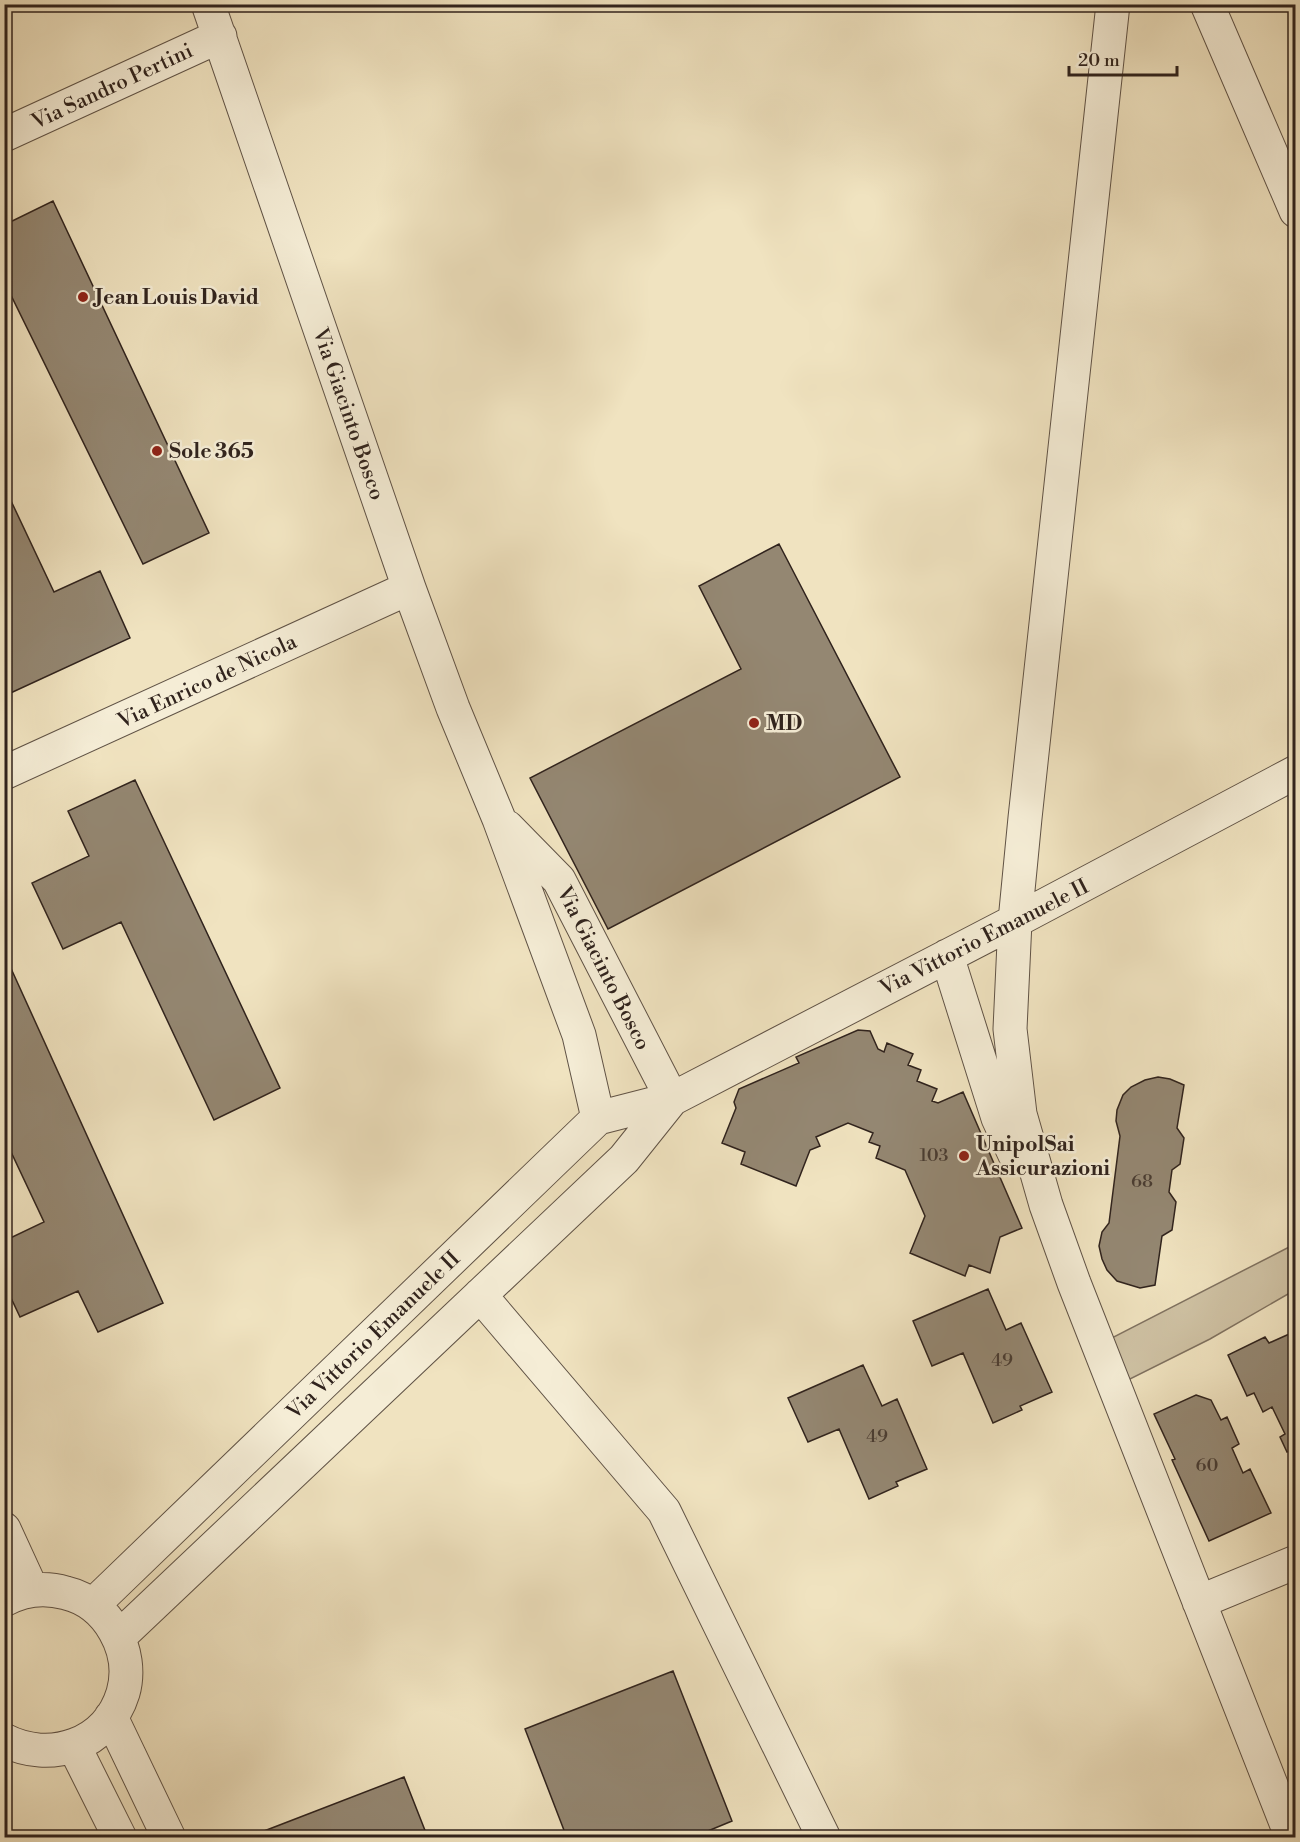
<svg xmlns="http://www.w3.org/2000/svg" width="1300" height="1842" viewBox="0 0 1300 1842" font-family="'Libre Bodoni',serif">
  <rect width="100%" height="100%" fill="#f0e3c0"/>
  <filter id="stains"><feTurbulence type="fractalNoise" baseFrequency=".00333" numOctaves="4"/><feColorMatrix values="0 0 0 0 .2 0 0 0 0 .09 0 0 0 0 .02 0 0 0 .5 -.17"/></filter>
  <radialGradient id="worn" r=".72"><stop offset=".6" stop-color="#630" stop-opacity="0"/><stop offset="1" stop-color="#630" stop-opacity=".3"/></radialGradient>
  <path fill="#cfc2a4" stroke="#807260" stroke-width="1.5" d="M 1295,1244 L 1295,1290 L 1210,1339 L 1114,1387 L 1098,1345 Z"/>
  <path fill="#948772" stroke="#30231d" stroke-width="1.5" d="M 53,201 L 209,533 L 143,564 L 4,281 L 4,225 Z
    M 4,486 L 54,592 L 100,571 L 130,638 L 4,696 Z
    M 779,544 L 900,777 L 608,929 L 530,778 L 741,669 L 699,586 Z
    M 135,780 L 280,1088 L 214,1120 L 121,922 L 63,949 L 32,883 L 89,856 L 68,811 Z
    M 4,953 L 163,1303 L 98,1332 L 78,1291 L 20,1317 L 4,1283 L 4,1241 L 44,1222 L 4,1137 Z
    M 858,1030 L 870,1031 L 878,1049 L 884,1052 L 887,1043 L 913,1054 L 908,1065 L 921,1070 L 917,1081 L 937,1089 L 932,1101 L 938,1103 L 963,1092 L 1022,1228 L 1000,1237 L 990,1273 L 969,1265 L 965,1276 L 910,1253 L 925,1216 L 905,1170 L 876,1158 L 880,1146 L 869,1142 L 873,1133 L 848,1123 L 816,1137 L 820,1146 L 810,1150 L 796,1186 L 741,1164 L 745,1152 L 722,1143 L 736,1108 L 734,1102 L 739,1089 L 799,1063 L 796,1057 Z
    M 1158,1077 L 1170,1079 L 1184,1085 L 1177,1128 L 1184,1138 L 1180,1164 L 1172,1170 L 1169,1192 L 1176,1202 L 1172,1230 L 1162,1236 L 1155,1285 L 1140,1288 L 1117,1281 L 1107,1270 L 1102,1259 L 1099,1246 L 1102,1232 L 1109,1223 L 1120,1136 L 1116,1121 L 1117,1110 L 1123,1095 L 1131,1087 L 1145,1080 Z
    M 988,1289 L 1006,1330 L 1021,1323 L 1052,1392 L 1020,1406 L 1022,1410 L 993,1423 L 963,1353 L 932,1366 L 913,1321 Z
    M 1296,1331 L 1296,1456 L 1292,1450 L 1287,1452 L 1280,1437 L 1285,1434 L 1272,1407 L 1263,1412 L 1254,1393 L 1247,1396 L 1228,1355 L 1265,1337 L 1269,1343 Z
    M 863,1365 L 882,1406 L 897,1399 L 927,1469 L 896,1482 L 898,1486 L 869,1499 L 839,1429 L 808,1442 L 788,1398 Z
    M 1196,1395 L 1211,1400 L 1221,1420 L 1227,1417 L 1239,1444 L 1232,1448 L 1243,1473 L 1250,1469 L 1271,1513 L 1209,1541 L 1172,1460 L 1175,1459 L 1154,1414 Z
    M 673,1671 L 732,1821 L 691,1838 L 567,1838 L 525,1729 Z
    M 404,1777 L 428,1838 L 252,1838 L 251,1836 Z"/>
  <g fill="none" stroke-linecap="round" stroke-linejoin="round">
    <g stroke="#605346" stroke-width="35">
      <path id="minor" d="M 208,4 L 409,588 L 453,708 L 499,819 L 579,1035 L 598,1118
        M 1113,4 L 1025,818 L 1015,921 L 1010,1029 L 1020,1114 L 1046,1205 L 1074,1283 L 1292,1838
        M 1207,4 L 1296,211
        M 4,135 L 220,36
        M 4,773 L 409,588
        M 947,956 L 998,1118 L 1015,1155
        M 480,1295 L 664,1511 L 824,1838
        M 4,1529 L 32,1590
        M 4,1600 C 24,1589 45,1587 66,1593 C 108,1603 135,1651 123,1693 C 107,1745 50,1764 4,1740
        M 1199,1602 L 1296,1562
        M 93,1605 L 598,1118 L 672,1099 L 1015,921 L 1296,772
        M 119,1637 L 624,1159 L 672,1099 L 559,880 L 507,827
        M 111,1717 L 169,1838
        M 74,1746 L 120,1838"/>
    </g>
    <use href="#minor" stroke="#f5edd6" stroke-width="33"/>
  </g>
  <g fill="#8f2418" stroke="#f5edd6" stroke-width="2">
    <circle cx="83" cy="297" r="6"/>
    <circle cx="157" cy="451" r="6"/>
    <circle cx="754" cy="723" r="6"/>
    <circle cx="964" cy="1156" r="6"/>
  </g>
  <g text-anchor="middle" stroke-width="5" stroke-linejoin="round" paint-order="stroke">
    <g font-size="18" fill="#493c32">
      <text x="934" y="1161">103</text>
      <text x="1142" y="1187">68</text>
      <text x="1002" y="1366">49</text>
      <text x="877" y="1442">49</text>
      <text x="1207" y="1471">60</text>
    </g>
    <g font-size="21" fill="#30231d" stroke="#f5edd6">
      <text transform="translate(112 86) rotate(-25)" y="7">Via Sandro Pertini</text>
      <text transform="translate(349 414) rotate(71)" y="7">Via Giacinto Bosco</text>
      <text transform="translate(207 681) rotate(-25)" y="7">Via Enrico de Nicola</text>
      <text transform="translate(984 937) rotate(-27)" y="7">Via Vittorio Emanuele II</text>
      <text transform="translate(604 968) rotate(63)" y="7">Via Giacinto Bosco</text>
      <text transform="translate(373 1335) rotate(-44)" y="7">Via Vittorio Emanuele II</text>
    </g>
    <g font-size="21" font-weight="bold" fill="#30231d" stroke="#f5edd6" text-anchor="start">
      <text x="95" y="304">Jean Louis David</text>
      <text x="169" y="458">Sole 365</text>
      <text x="766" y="730">MD</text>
      <text x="976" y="1151">UnipolSai<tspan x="976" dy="24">Assicurazioni</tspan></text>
    </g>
  </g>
  <rect width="1300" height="1842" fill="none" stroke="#f0e3c0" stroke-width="24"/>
  <rect x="6" y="6" width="1288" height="1830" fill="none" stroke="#30231d" stroke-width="3"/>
  <rect x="12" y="12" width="1276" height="1818" fill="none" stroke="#30231d" stroke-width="1.5"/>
  <path d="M1069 66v9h108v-9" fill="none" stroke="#30231d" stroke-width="3"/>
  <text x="1078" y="66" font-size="18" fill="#30231d" stroke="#f5edd6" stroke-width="4.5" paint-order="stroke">20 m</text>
  <rect width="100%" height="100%" filter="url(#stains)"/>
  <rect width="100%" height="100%" fill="url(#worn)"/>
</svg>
